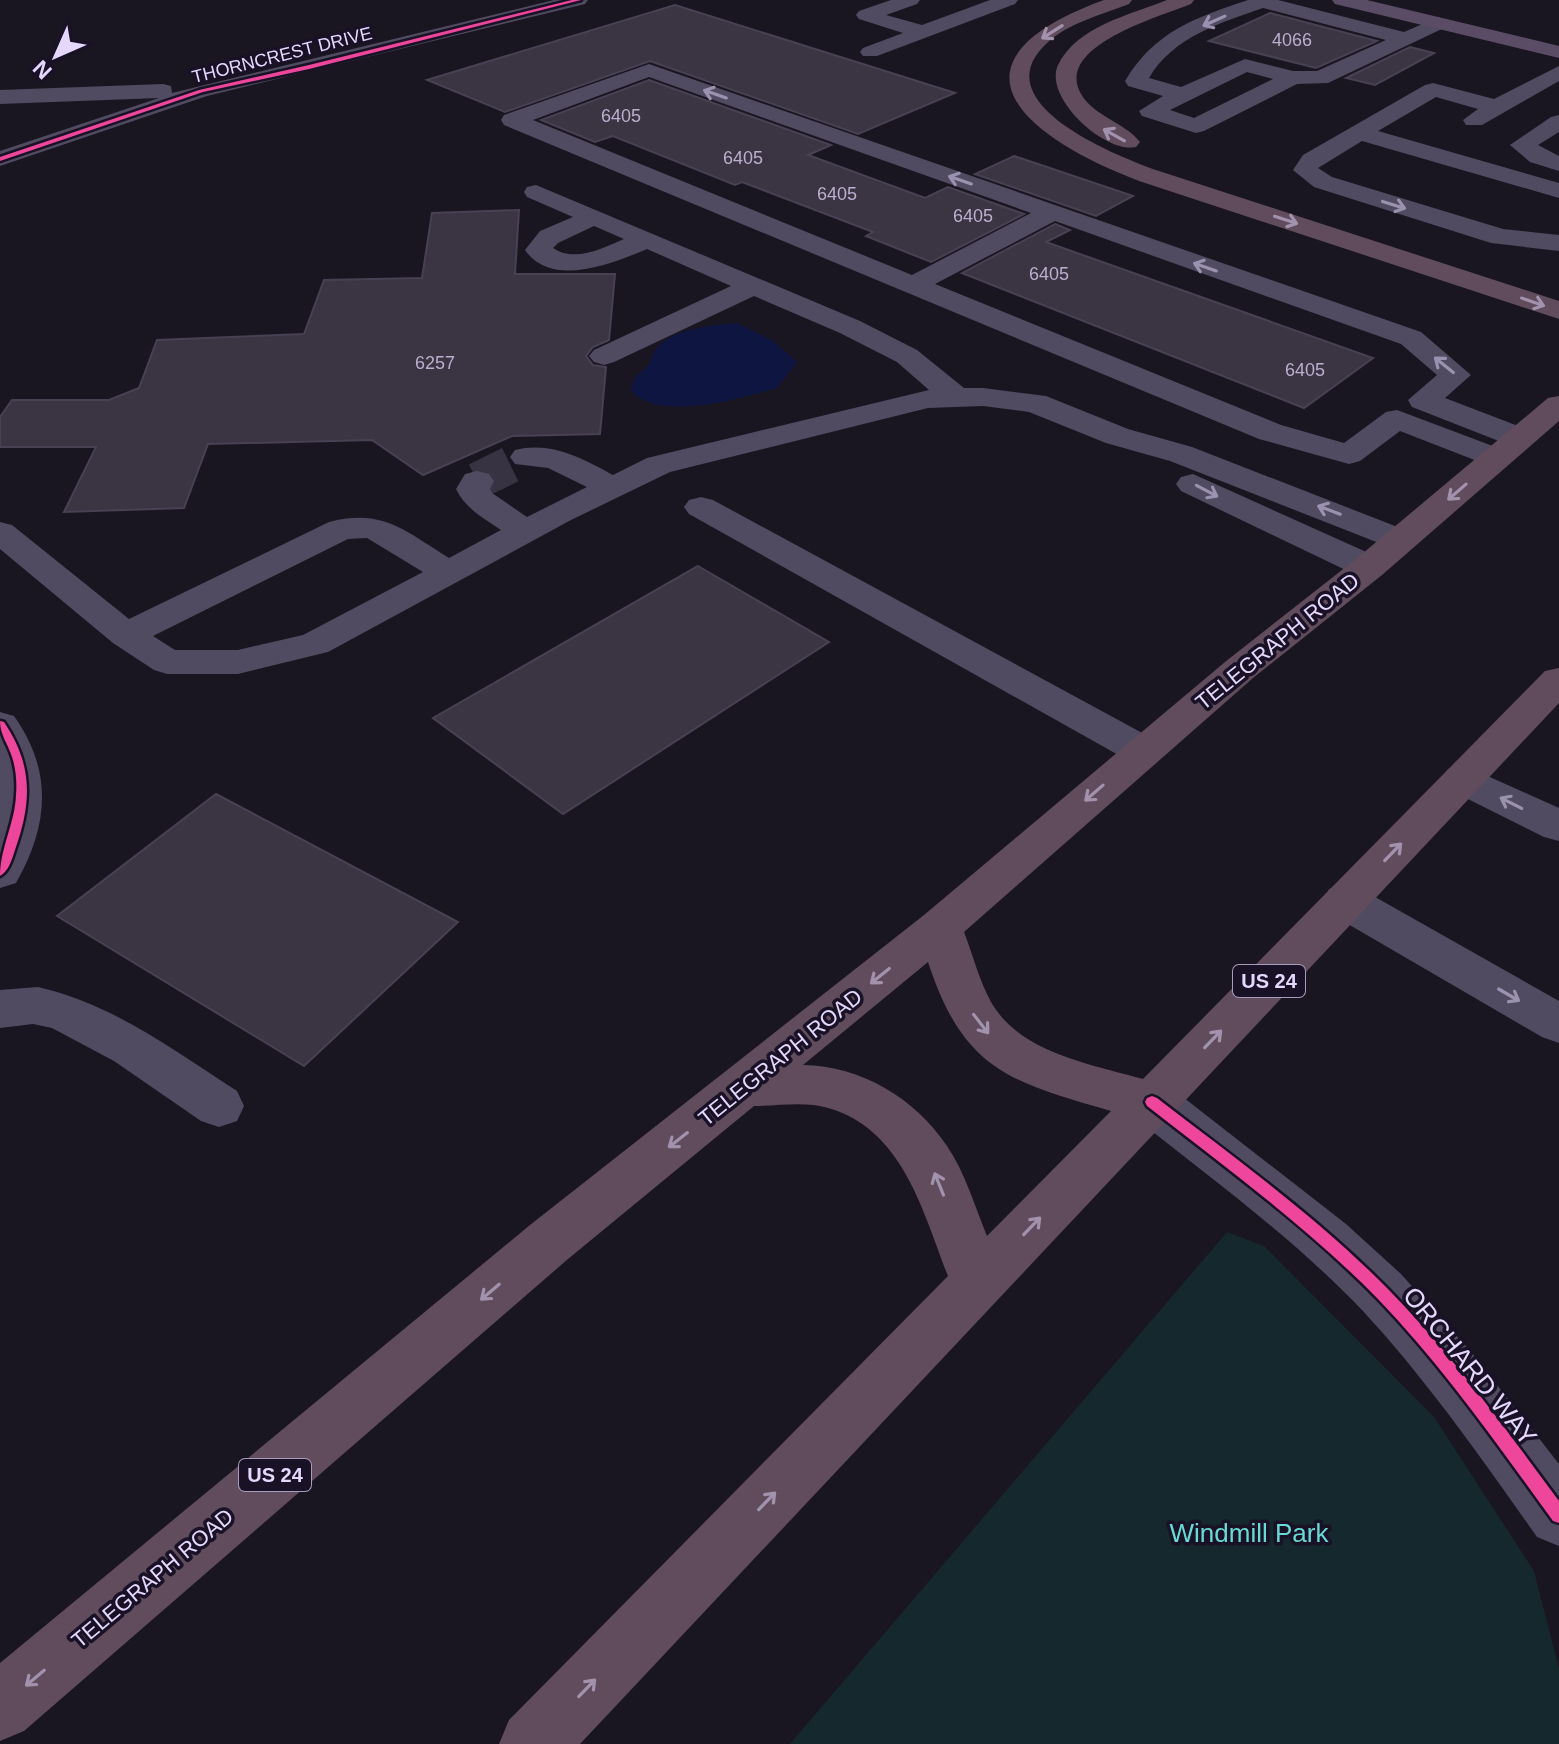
<svg xmlns="http://www.w3.org/2000/svg" width="1559" height="1744" viewBox="0 0 1559 1744" font-family="Arial,sans-serif">
  <rect width="100%" height="100%" fill="#1a1621"/>
  <path fill="#15282e" d="M 1227,1232 L 1264,1246 L 1434,1417 L 1534,1571 L 1559,1669 L 1559,1744 L 790,1744 Z"/>
  <path fill="#0e1540" d="M 737,323 L 773,341 L 797,362 L 777,388 C 742,398 658,423 630,390 L 635,377 L 650,364 C 654,330 710,325 737,323 Z"/>
  <path fill="#3a3443" stroke="#484154" stroke-width="2" d="M 675,5 L 955,93 L 858,134 L 650,61 L 505,112 L 427,80 Z
    M 1270,13 L 1377,41 L 1316,68 L 1209,41 Z
    M 1410,47 L 1434,53 L 1375,85 L 1346,78 Z
    M 649,80 L 831,145 L 808,155 L 925,198 L 948,187 L 1024,214 L 931,262 L 866,236 L 873,232 L 742,182 L 735,185 L 613,136 L 595,142 L 541,120 Z
    M 1014,156 L 1133,196 L 1096,216 L 975,174 Z
    M 519,210 L 515,274 L 615,274 L 609,340 L 593,347 L 586,356 L 593,365 L 606,367 L 600,434 L 512,436 L 423,475 L 372,440 L 208,444 L 184,508 L 64,512 L 96,447 L 0,447 L 0,417 L 12,400 L 109,400 L 139,388 L 157,340 L 304,334 L 324,280 L 422,278 L 432,213 Z
    M 1055,224 L 1070,230 L 1046,242 L 1373,358 L 1304,408 L 962,273 Z
    M 698,566 L 829,642 L 563,814 L 433,718 Z
    M 216,794 L 458,922 L 304,1066 L 57,916 Z"/>
  <g fill="none" stroke-linecap="round" stroke-linejoin="round">
    <path stroke="#383342" stroke-width="37" stroke-dasharray="37 18" stroke-linecap="butt" d="M 477,481 L 526,457"/>
    <path fill="#504b61" fill-rule="evenodd" d="M 554,0 L 588,0 L 585,4 L 207,96 L 0,166 L 0,151 L 159,98 L 0,104 L 0,90 L 163,84 L 171,86 L 172,93 Z
      M 891,0 L 920,0 L 917,4 L 886,15 L 922,25 L 990,0 L 1018,0 L 1015,4 L 877,56 L 863,56 L 860,52 L 863,48 L 903,33 L 859,19 L 856,15 L 859,11 Z
      M 1248,0 L 1278,0 L 1404,32 L 1439,17 L 1449,23 L 1446,27 L 1328,83 L 1297,84 L 1204,131 L 1196,133 L 1142,116 L 1139,111 L 1163,96 L 1128,86 L 1125,81 C 1155,31 1195,18 1248,0 ZM 1263,8 L 1386,40 L 1317,71 L 1293,71 L 1245,59 L 1181,87 L 1149,78 C 1173,37 1220,23 1263,8 ZM 1247,72 L 1273,79 L 1194,118 L 1170,110 Z
      M 649,64 L 1421,332 L 1471,375 L 1445,398 L 1531,431 L 1536,438 L 1531,445 L 1520,448 L 1509,445 L 1412,407 L 1408,400 L 1437,375 L 1401,344 L 1055,221 L 935,284 L 1281,425 L 1344,443 L 1386,412 L 1397,410 L 1506,451 L 1511,458 L 1506,465 L 1495,468 L 1400,431 L 1360,461 L 1349,464 L 1259,439 L 504,125 L 501,120 L 504,115 ZM 649,77 L 1031,213 L 912,275 L 533,120 Z
      M 1559,66 L 1559,81 L 1482,125 L 1466,125 L 1463,120 L 1478,109 L 1436,97 L 1378,131 L 1559,183 L 1559,198 L 1362,141 L 1318,168 L 1332,177 L 1503,229 L 1559,235 L 1559,251 L 1491,243 L 1314,187 L 1293,170 L 1303,155 L 1425,85 L 1433,83 L 1494,99 Z
      M 1559,115 L 1559,132 L 1538,145 L 1559,156 L 1559,171 L 1530,162 L 1510,145 L 1551,117 Z
      M 536,185 L 860,321 L 917,350 L 964,388 L 983,388 L 1046,396 L 1128,429 L 1192,447 L 1413,533 L 1418,540 L 1413,547 L 1401,550 L 1389,547 L 1170,461 L 1106,443 L 1029,412 L 983,406 L 928,408 L 670,472 L 571,520 L 328,652 L 238,674 L 167,674 L 154,670 L 113,643 L 0,549 L 0,522 L 12,525 L 129,619 L 329,522 C 383,508 405,531 449,558 L 501,530 C 483,518 466,509 456,489 L 465,474 L 477,471 L 489,474 L 494,481 L 490,489 L 492,493 L 527,517 L 587,487 L 548,468 L 515,464 L 510,457 L 515,450 C 550,441 582,458 613,475 L 647,458 L 929,390 L 897,362 L 840,333 L 754,296 L 614,362 L 604,365 L 594,362 L 589,356 L 594,350 L 731,286 L 647,249 C 613,263 552,289 525,250 L 540,231 L 573,217 L 527,197 L 524,192 L 527,187 ZM 594,226 L 624,239 C 603,248 575,263 553,248 L 558,243 ZM 367,538 L 423,572 L 303,635 L 238,650 L 175,650 L 153,636 L 348,539 Z
      M 1193,474 L 1382,559 L 1387,567 L 1382,575 L 1369,578 L 1356,575 L 1181,491 L 1176,484 L 1181,477 Z
      M 701,497 L 713,500 L 1157,741 L 1163,751 L 1157,761 L 1143,764 L 1129,761 L 689,514 L 684,507 L 689,500 Z
      M 0,712 L 14,716 C 53,771 49,825 16,883 L 0,888 Z
      M 1463,765 L 1559,808 L 1559,841 L 1544,837 L 1448,789 L 1442,779 L 1448,769 Z
      M 1345,885 L 1361,889 L 1559,1001 L 1559,1043 L 1542,1037 L 1329,913 L 1323,901 L 1329,889 Z
      M 38,987 C 113,1004 173,1050 237,1091 L 244,1106 L 237,1121 L 219,1127 L 201,1121 L 114,1061 L 52,1028 L 33,1024 L 0,1028 L 0,990 Z
      M 1152,1081 L 1170,1087 L 1346,1224 L 1401,1274 L 1472,1353 L 1559,1464 L 1559,1546 L 1537,1537 C 1482,1459 1427,1380 1362,1310 C 1293,1238 1212,1179 1134,1117 L 1127,1102 L 1134,1087 Z"/>
    <path fill="#5b4c66" fill-rule="evenodd" d="M 1332,0 L 1367,0 L 1559,46 L 1559,58 L 1335,4 Z"/>
    <path fill="#604c5d" fill-rule="evenodd" d="M 1104,0 L 1132,0 L 1129,4 C 1101,15 1067,23 1045,45 C 984,104 1118,156 1156,170 L 1559,301 L 1559,319 L 1139,181 C 1023,137 934,62 1104,0 Z
      M 1167,0 L 1194,0 L 1191,4 C 1159,17 1043,49 1086,101 C 1101,118 1127,125 1140,142 L 1136,147 C 1106,154 1043,98 1058,65 C 1077,26 1130,15 1167,0 Z
      M 1559,396 L 1559,421 L 1382,575 L 1253,678 L 964,932 C 973,955 979,980 991,1002 C 1020,1053 1091,1064 1143,1079 L 1545,671 L 1559,668 L 1559,703 L 580,1744 L 499,1744 L 509,1720 L 948,1276 C 923,1212 903,1129 828,1108 C 806,1101 777,1106 754,1106 L 568,1259 L 24,1731 L 0,1741 L 0,1663 L 530,1225 L 924,915 L 1225,662 L 1356,559 L 1548,398 ZM 928,962 C 963,1069 1009,1082 1111,1111 L 987,1236 C 975,1207 965,1172 947,1146 C 915,1098 861,1066 803,1065 Z"/>
    <g stroke="#191126" stroke-width="5">
      <path id="cycleway" d="M 572,0 L 581,0 L 309,69 L 203,92 L 0,161 L 0,157 L 199,90 L 309,65 Z
        M 0,721 L 4,722 C 33,765 32,802 15,850 C 12,859 9,871 0,876 C 0,848 15,823 16,795 C 17,783 16,769 12,757 C 8,744 0,735 0,721 Z
        M 1152,1096 L 1157,1098 C 1235,1158 1317,1217 1387,1288 C 1451,1353 1505,1428 1559,1501 L 1559,1523 L 1553,1521 C 1497,1444 1442,1365 1376,1297 C 1306,1226 1225,1167 1147,1106 L 1145,1102 L 1147,1098 Z"/>
    </g>
    <use href="#cycleway" fill="#ed469a" fill-rule="evenodd"/>
  </g>
  <defs><path id="oneway-shaft" d="M-6 0H5M1.5-3L5.5 0L1.5 3" fill="none" stroke-width="1.6" stroke-linecap="round" stroke-linejoin="round" transform="scale(2)"/></defs>
  <g stroke="#9a92af">
    <use href="#oneway-shaft" transform="translate(1214 21) rotate(156)"/>
    <use href="#oneway-shaft" transform="translate(715 94) rotate(-161)"/>
    <use href="#oneway-shaft" transform="translate(960 180) rotate(-161)"/>
    <use href="#oneway-shaft" transform="translate(1394 205) rotate(17)"/>
    <use href="#oneway-shaft" transform="translate(1205 267) rotate(-161)"/>
    <use href="#oneway-shaft" transform="translate(1444 365) rotate(-141)"/>
    <use href="#oneway-shaft" transform="translate(1207 491) rotate(28)"/>
    <use href="#oneway-shaft" transform="translate(1329 510) rotate(-159)"/>
    <use href="#oneway-shaft" transform="translate(1511 803) rotate(-153)"/>
    <use href="#oneway-shaft" transform="translate(1509 995) rotate(30)"/>
  </g>
  <g stroke="#a292ad">
    <use href="#oneway-shaft" transform="translate(1052 32) rotate(148)"/>
    <use href="#oneway-shaft" transform="translate(1114 135) rotate(-151)"/>
    <use href="#oneway-shaft" transform="translate(1286 220) rotate(18)"/>
    <use href="#oneway-shaft" transform="translate(1533 302) rotate(19)"/>
    <use href="#oneway-shaft" transform="translate(1457 492) rotate(139)"/>
    <use href="#oneway-shaft" transform="translate(1094 793) rotate(139)"/>
    <use href="#oneway-shaft" transform="translate(1393 852) rotate(-46)"/>
    <use href="#oneway-shaft" transform="translate(880 976) rotate(141)"/>
    <use href="#oneway-shaft" transform="translate(981 1024) rotate(52)"/>
    <use href="#oneway-shaft" transform="translate(1213 1039) rotate(-46)"/>
    <use href="#oneway-shaft" transform="translate(678 1140) rotate(142)"/>
    <use href="#oneway-shaft" transform="translate(939 1184) rotate(-112)"/>
    <use href="#oneway-shaft" transform="translate(1032 1226) rotate(-46)"/>
    <use href="#oneway-shaft" transform="translate(490 1292) rotate(140)"/>
    <use href="#oneway-shaft" transform="translate(767 1501) rotate(-46)"/>
    <use href="#oneway-shaft" transform="translate(35 1678) rotate(140)"/>
    <use href="#oneway-shaft" transform="translate(587 1688) rotate(-46)"/>
  </g>
  <g text-anchor="middle" stroke-width="7" stroke-linejoin="round" paint-order="stroke">
    <g font-size="18" fill="#baafce">
      <text x="1292" y="46">4066</text>
      <text x="621" y="122">6405</text>
      <text x="743" y="164">6405</text>
      <text x="837" y="200">6405</text>
      <text x="973" y="222">6405</text>
      <text x="1049" y="280">6405</text>
      <text x="435" y="369">6257</text>
      <text x="1305" y="376">6405</text>
    </g>
    <g font-size="18" fill="#e4d8fd" stroke="#191126">
      <text transform="translate(282 55) rotate(-14)" y="6">THORNCREST DRIVE</text>
    </g>
    <g fill="#191126" stroke="#a79cbc" stroke-width="2">
      <rect x="1233" y="965" width="72" height="32" rx="6"/>
      <rect x="239" y="1459" width="72" height="32" rx="6"/>
    </g>
    <g font-size="20" font-weight="bold" fill="#e4d8fd">
      <text x="1269" y="988">US 24</text>
      <text x="275" y="1482">US 24</text>
    </g>
    <g font-size="22" fill="#e4d8fd" stroke="#191126">
      <text transform="translate(1277 641) rotate(-39)" y="8">TELEGRAPH ROAD</text>
      <text transform="translate(780 1057) rotate(-39)" y="8">TELEGRAPH ROAD</text>
      <text transform="translate(152 1578) rotate(-40)" y="8">TELEGRAPH ROAD</text>
    </g>
    <g font-size="26" fill="#e4d8fd" stroke="#191126">
      <text transform="translate(1470 1366) rotate(51)" y="9">ORCHARD WAY</text>
    </g>
    <g font-size="26" fill="#67dad5" stroke="#191126">
      <text x="1249" y="1542">Windmill Park</text>
    </g>
  </g>
  <g transform="translate(56 56) rotate(225)" stroke="#191126" stroke-width="6" paint-order="stroke">
  <path d="M0-6L14 30L0 20L-14 30Z" fill="#e4d8fd"/>
  <text y="-12" font-size="22" font-weight="bold" text-anchor="middle" fill="#e4d8fd">N</text>
  </g>
</svg>
